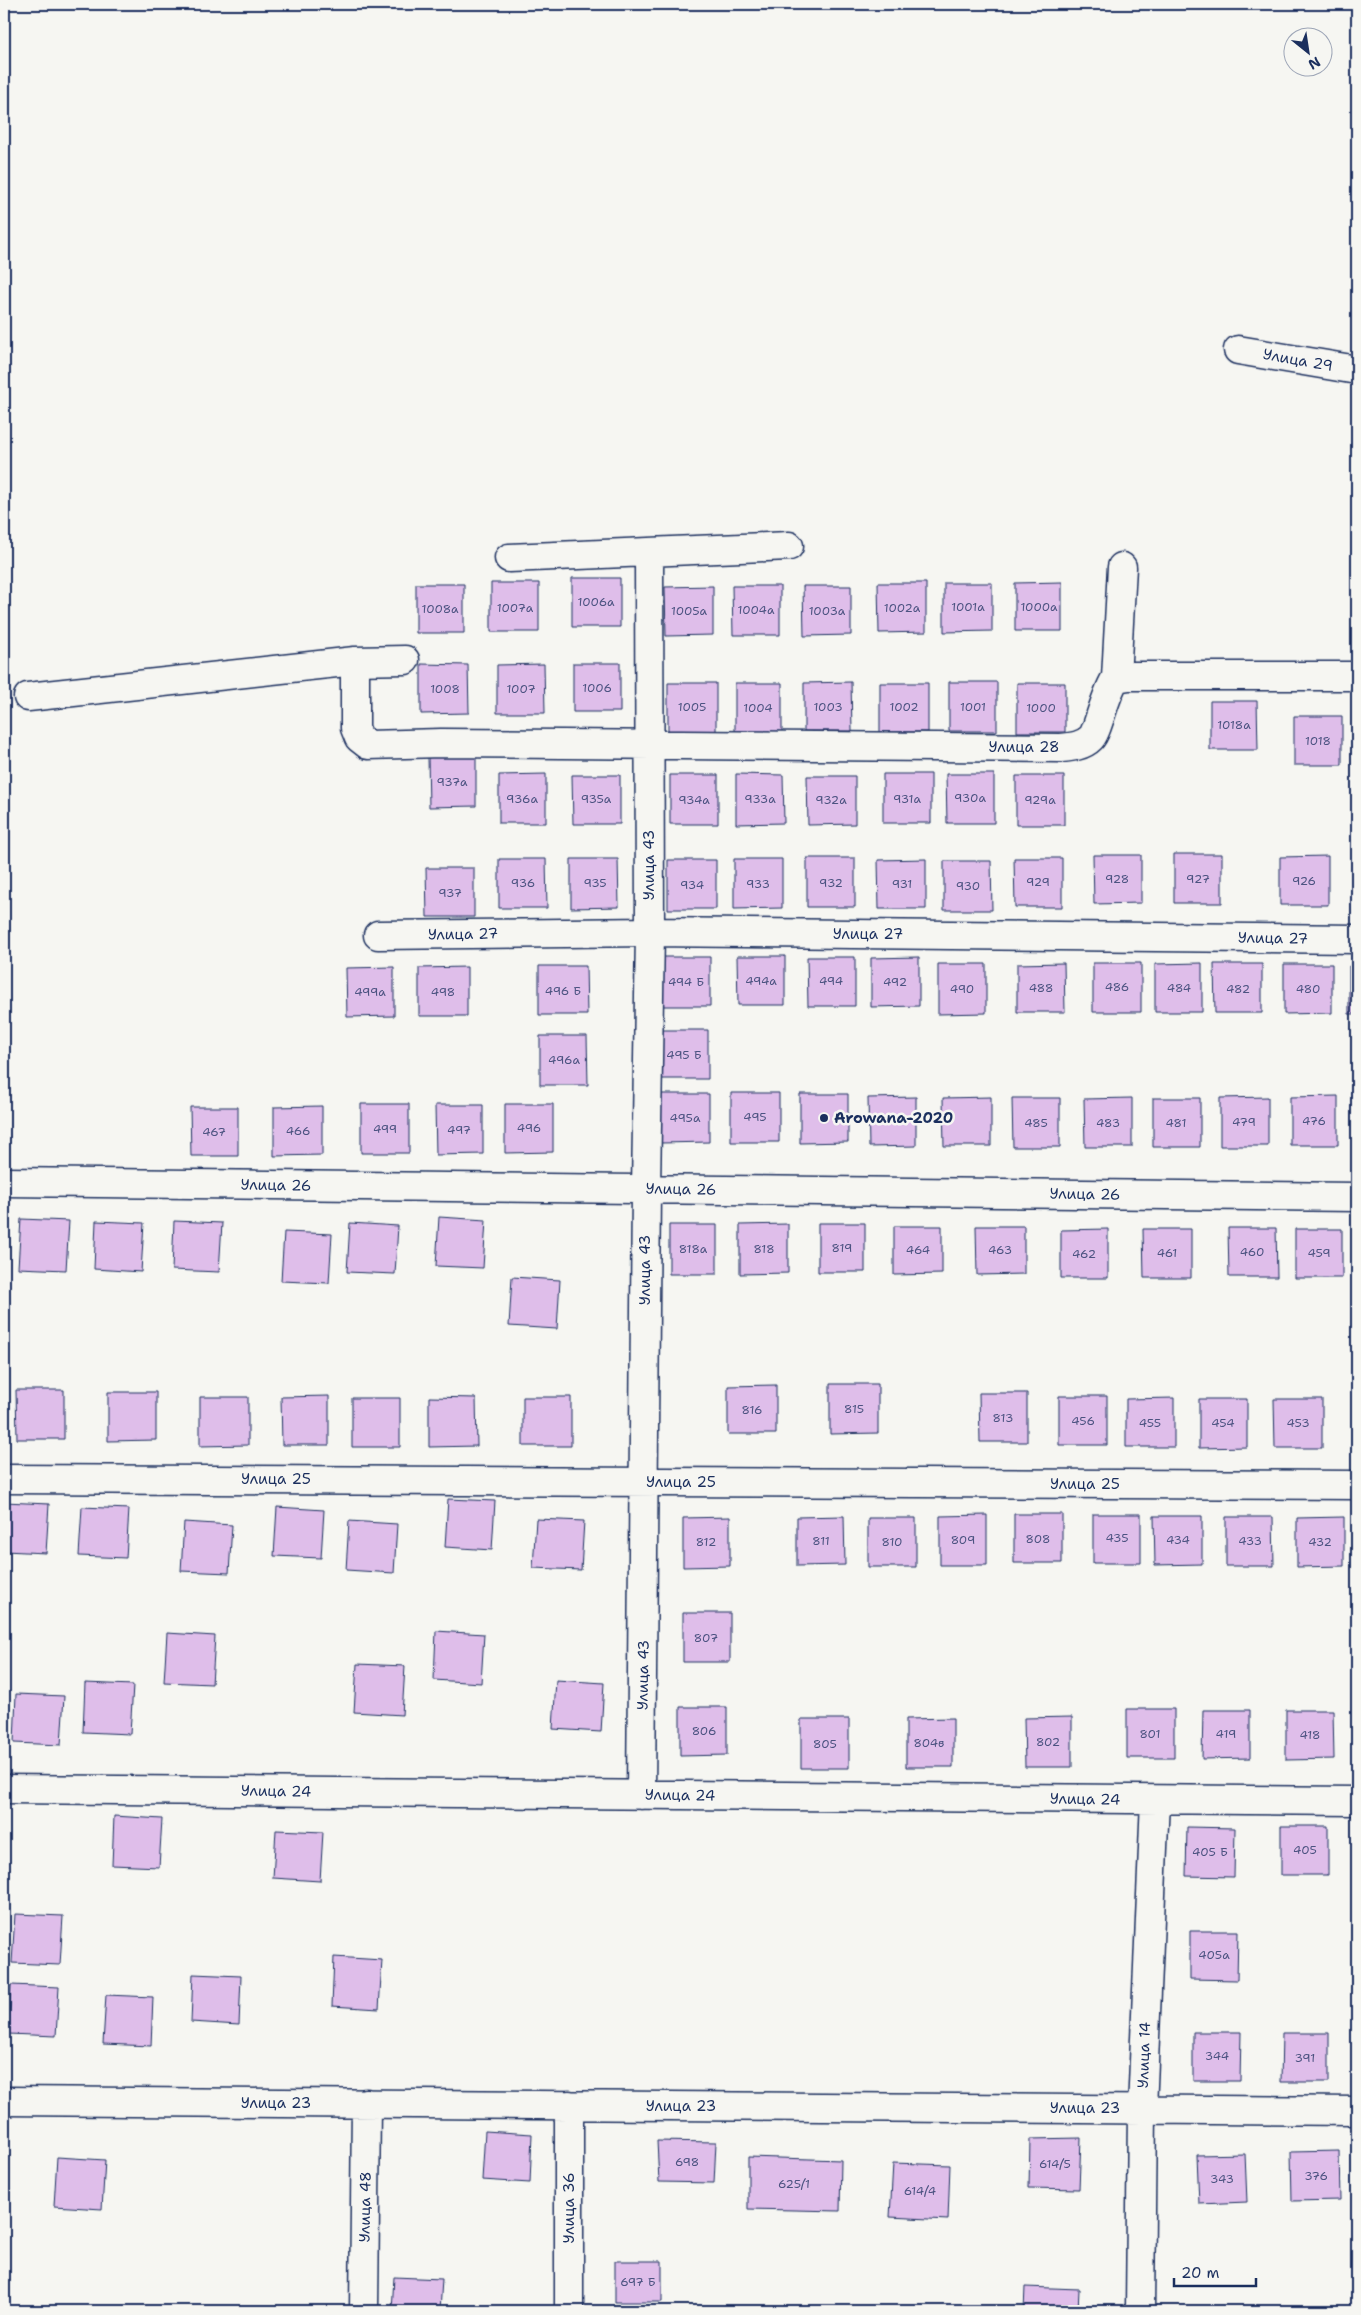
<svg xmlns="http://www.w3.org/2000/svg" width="1361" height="2315" viewBox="0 0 1361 2315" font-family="'Shantell Sans',sans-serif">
  <rect width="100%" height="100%" fill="#f6f6f2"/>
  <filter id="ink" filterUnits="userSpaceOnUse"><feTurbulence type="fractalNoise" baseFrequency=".02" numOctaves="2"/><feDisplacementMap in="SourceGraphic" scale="10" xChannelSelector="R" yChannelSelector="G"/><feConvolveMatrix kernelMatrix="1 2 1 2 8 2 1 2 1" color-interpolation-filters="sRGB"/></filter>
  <g filter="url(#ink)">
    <path fill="#dfbeea" stroke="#1b2f5e" d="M 572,578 L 620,578 L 620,627 L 572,627 Z
      M 1062,582 L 1062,631 L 1015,631 L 1015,583 Z
      M 491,583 L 539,583 L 539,632 L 491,632 Z
      M 878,583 L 926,583 L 926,632 L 879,633 Z
      M 944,583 L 992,583 L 992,631 L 944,632 Z
      M 416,584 L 464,584 L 464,633 L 416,633 Z
      M 713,586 L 713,635 L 666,636 L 665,587 Z
      M 732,586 L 780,586 L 780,635 L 733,635 Z
      M 803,586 L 851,586 L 851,635 L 804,636 Z
      M 573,663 L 620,663 L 620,712 L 573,712 Z
      M 421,664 L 468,665 L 469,713 L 421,714 Z
      M 544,664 L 545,713 L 497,713 L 497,665 Z
      M 851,682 L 852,731 L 804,731 L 804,683 Z
      M 949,682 L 997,682 L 997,731 L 949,731 Z
      M 668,683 L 716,683 L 716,732 L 668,732 Z
      M 735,683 L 782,683 L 782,732 L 735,732 Z
      M 880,683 L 928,683 L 928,732 L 880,732 Z
      M 1017,683 L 1065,683 L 1065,732 L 1017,732 Z
      M 1210,701 L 1257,701 L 1258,750 L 1210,750 Z
      M 1294,716 L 1342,716 L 1342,765 L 1294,765 Z
      M 428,757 L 476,757 L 476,806 L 429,807 Z
      M 546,774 L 546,823 L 499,823 L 499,775 Z
      M 736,774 L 783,775 L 784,823 L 736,824 Z
      M 883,774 L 931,774 L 931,823 L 883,823 Z
      M 946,774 L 994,774 L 994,823 L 947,823 Z
      M 572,775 L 620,775 L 620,824 L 573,824 Z
      M 670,775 L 718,775 L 718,824 L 670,824 Z
      M 807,776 L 855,776 L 855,824 L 808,825 Z
      M 1016,776 L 1064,776 L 1064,825 L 1016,825 Z
      M 1174,854 L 1222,854 L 1222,903 L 1174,903 Z
      M 1093,855 L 1141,855 L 1141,903 L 1094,904 Z
      M 1328,856 L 1328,905 L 1280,905 L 1280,857 Z
      M 807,858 L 855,858 L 855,907 L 807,907 Z
      M 1014,858 L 1062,858 L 1062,907 L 1015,907 Z
      M 499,859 L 546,859 L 547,908 L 499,908 Z
      M 571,859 L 618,859 L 619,907 L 571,908 Z
      M 734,859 L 782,859 L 782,908 L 734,909 Z
      M 926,859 L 926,909 L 879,909 L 878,860 Z
      M 668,860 L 716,860 L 716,909 L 668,909 Z
      M 944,861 L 991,861 L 992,910 L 944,910 Z
      M 426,868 L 474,868 L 474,917 L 427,917 Z
      M 737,956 L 785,956 L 785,1005 L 738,1005 Z
      M 663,957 L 710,957 L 710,1006 L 663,1006 Z
      M 807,957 L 855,957 L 855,1006 L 808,1006 Z
      M 919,957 L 919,1006 L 871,1007 L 871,958 Z
      M 1064,963 L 1065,1012 L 1017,1012 L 1017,964 Z
      M 1093,963 L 1141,963 L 1141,1012 L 1093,1012 Z
      M 1202,963 L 1202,1012 L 1155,1012 L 1155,964 Z
      M 938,964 L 986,964 L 986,1013 L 938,1014 Z
      M 1214,964 L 1262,964 L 1262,1013 L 1215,1013 Z
      M 1284,964 L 1332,964 L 1332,1013 L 1284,1014 Z
      M 1357,965 L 1357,1014 L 1349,1014 L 1349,966 Z
      M 539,966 L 586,966 L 587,1015 L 539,1015 Z
      M 394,967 L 394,1016 L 347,1017 L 346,968 Z
      M 467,967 L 467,1016 L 419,1016 L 419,968 Z
      M 660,1030 L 708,1030 L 708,1079 L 661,1079 Z
      M 540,1036 L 587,1036 L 588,1085 L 540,1085 Z
      M 731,1093 L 779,1093 L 779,1142 L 731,1142 Z
      M 661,1094 L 709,1094 L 709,1142 L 661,1143 Z
      M 800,1094 L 848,1094 L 848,1142 L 800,1143 Z
      M 1338,1096 L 1338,1145 L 1290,1145 L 1290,1097 Z
      M 916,1097 L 916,1146 L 869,1147 L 868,1098 Z
      M 991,1097 L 991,1146 L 944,1146 L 943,1098 Z
      M 1268,1097 L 1268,1146 L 1220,1146 L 1220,1098 Z
      M 1012,1098 L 1060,1098 L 1060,1147 L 1013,1147 Z
      M 1132,1098 L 1132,1147 L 1085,1147 L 1084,1099 Z
      M 1153,1098 L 1200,1098 L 1200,1147 L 1153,1147 Z
      M 361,1104 L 409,1104 L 409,1153 L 361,1153 Z
      M 505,1104 L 553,1104 L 553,1152 L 505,1153 Z
      M 435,1105 L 483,1105 L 483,1154 L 436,1155 Z
      M 322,1106 L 322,1155 L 274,1156 L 274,1107 Z
      M 190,1107 L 238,1107 L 238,1156 L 191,1156 Z
      M 439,1217 L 486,1220 L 483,1268 L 436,1266 Z
      M 21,1219 L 69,1221 L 66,1270 L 18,1268 Z
      M 96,1221 L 144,1223 L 141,1272 L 94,1269 Z
      M 174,1221 L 222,1223 L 219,1272 L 172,1270 Z
      M 350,1223 L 398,1226 L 395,1274 L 347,1272 Z
      M 818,1223 L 865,1223 L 865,1272 L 818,1272 Z
      M 788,1224 L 788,1273 L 740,1274 L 740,1225 Z
      M 669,1225 L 717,1225 L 717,1274 L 669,1274 Z
      M 894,1226 L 942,1226 L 942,1274 L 894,1275 Z
      M 976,1226 L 1024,1226 L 1024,1274 L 977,1275 Z
      M 1228,1228 L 1276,1228 L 1277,1277 L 1229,1277 Z
      M 1108,1229 L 1108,1278 L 1061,1278 L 1061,1230 Z
      M 1143,1229 L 1191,1229 L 1191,1278 L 1144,1278 Z
      M 1295,1229 L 1342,1229 L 1342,1278 L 1295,1278 Z
      M 284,1232 L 332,1234 L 329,1283 L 281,1281 Z
      M 512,1277 L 560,1280 L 557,1329 L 509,1326 Z
      M 830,1384 L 878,1384 L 878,1433 L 830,1434 Z
      M 776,1385 L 776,1434 L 728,1434 L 728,1386 Z
      M 16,1390 L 64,1390 L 64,1439 L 17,1439 Z
      M 108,1392 L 156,1392 L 156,1440 L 108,1441 Z
      M 979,1393 L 1027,1393 L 1027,1442 L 980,1442 Z
      M 329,1396 L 329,1445 L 282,1445 L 281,1397 Z
      M 1059,1396 L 1107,1396 L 1107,1445 L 1059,1445 Z
      M 200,1397 L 248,1397 L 248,1445 L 200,1446 Z
      M 429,1397 L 476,1398 L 477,1446 L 429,1447 Z
      M 523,1397 L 571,1397 L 571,1446 L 523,1446 Z
      M 352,1398 L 400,1398 L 400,1447 L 352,1447 Z
      M 1174,1398 L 1174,1447 L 1126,1447 L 1126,1399 Z
      M 1199,1399 L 1247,1399 L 1247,1447 L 1199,1448 Z
      M 1274,1399 L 1322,1399 L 1322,1448 L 1275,1448 Z
      M 448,1499 L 495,1501 L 492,1550 L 445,1547 Z
      M 4,1502 L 49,1504 L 46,1553 L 4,1551 Z
      M 82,1507 L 129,1509 L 126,1558 L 79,1556 Z
      M 277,1507 L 324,1510 L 321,1558 L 274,1556 Z
      M 1014,1514 L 1062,1514 L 1062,1563 L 1014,1563 Z
      M 1093,1514 L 1141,1514 L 1141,1563 L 1093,1563 Z
      M 987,1515 L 987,1565 L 940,1565 L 940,1516 Z
      M 844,1516 L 845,1565 L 797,1566 L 797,1517 Z
      M 1154,1516 L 1202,1516 L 1202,1564 L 1155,1565 Z
      M 730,1517 L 730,1566 L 683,1567 L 683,1518 Z
      M 1226,1517 L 1273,1517 L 1274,1566 L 1226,1566 Z
      M 1344,1517 L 1344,1566 L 1297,1567 L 1297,1518 Z
      M 868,1518 L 916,1518 L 916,1567 L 868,1567 Z
      M 536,1519 L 584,1521 L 581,1570 L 533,1568 Z
      M 349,1521 L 397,1524 L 394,1573 L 346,1570 Z
      M 184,1522 L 232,1525 L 229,1573 L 181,1571 Z
      M 683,1613 L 730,1613 L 730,1662 L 683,1662 Z
      M 436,1631 L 484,1634 L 481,1683 L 434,1680 Z
      M 167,1633 L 215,1636 L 212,1684 L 164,1682 Z
      M 357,1664 L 405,1666 L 402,1715 L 354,1712 Z
      M 556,1680 L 604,1683 L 601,1732 L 553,1729 Z
      M 85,1683 L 133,1685 L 130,1734 L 83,1732 Z
      M 16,1694 L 64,1696 L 61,1745 L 14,1743 Z
      M 680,1707 L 727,1707 L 727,1755 L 680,1756 Z
      M 1127,1709 L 1174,1709 L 1174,1758 L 1127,1758 Z
      M 1203,1710 L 1250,1710 L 1250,1758 L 1202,1759 Z
      M 1286,1710 L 1333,1710 L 1334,1759 L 1286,1760 Z
      M 1072,1717 L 1072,1767 L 1025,1767 L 1024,1718 Z
      M 953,1718 L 953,1767 L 906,1767 L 906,1719 Z
      M 801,1719 L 849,1719 L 849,1768 L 801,1768 Z
      M 114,1816 L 162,1819 L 159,1867 L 112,1865 Z
      M 1281,1826 L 1328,1826 L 1328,1875 L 1281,1875 Z
      M 1187,1827 L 1235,1828 L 1234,1877 L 1186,1876 Z
      M 276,1830 L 323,1832 L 320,1881 L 273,1878 Z
      M 15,1914 L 63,1916 L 60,1965 L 12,1963 Z
      M 1190,1931 L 1238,1931 L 1237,1980 L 1190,1979 Z
      M 334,1957 L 382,1960 L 379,2009 L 332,2006 Z
      M 193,1974 L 241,1976 L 239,2025 L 191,2022 Z
      M 11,1985 L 59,1987 L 56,2036 L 8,2034 Z
      M 106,1995 L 153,1997 L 151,2046 L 103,2044 Z
      M 1193,2032 L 1241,2032 L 1240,2081 L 1193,2081 Z
      M 1282,2033 L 1329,2033 L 1329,2082 L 1281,2082 Z
      M 485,2131 L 532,2134 L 530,2183 L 482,2180 Z
      M 1081,2138 L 1079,2189 L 1029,2188 L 1030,2139 Z
      M 657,2141 L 716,2142 L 714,2183 L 659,2182 Z
      M 1339,2151 L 1340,2200 L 1292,2201 L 1291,2152 Z
      M 1245,2154 L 1247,2202 L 1199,2204 L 1197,2155 Z
      M 57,2157 L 105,2160 L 102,2209 L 54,2206 Z
      M 748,2157 L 841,2160 L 840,2211 L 748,2209 Z
      M 893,2163 L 950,2165 L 948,2220 L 890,2217 Z
      M 615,2261 L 662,2261 L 662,2302 L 615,2302 Z
      M 394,2277 L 442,2279 L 440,2311 L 392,2311 Z
      M 1025,2287 L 1079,2289 L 1078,2311 L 1024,2311 Z"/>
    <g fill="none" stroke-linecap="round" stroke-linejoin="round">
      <g stroke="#1b2f5e" stroke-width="31">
        <path id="minor" d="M 1238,350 L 1357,370
          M 509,558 L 789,546
          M 355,661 L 405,660
          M 1116,678 L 1122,567
          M 28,697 L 355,661 L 355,728 L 359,738 L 368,745 L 441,743 L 1061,748 C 1072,747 1083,746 1091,738 C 1098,731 1105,693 1116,678 L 1129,676 L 1357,676
          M 378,935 L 650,932 L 1357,939
          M 4,1182 L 1357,1197
          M 4,1479 L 1357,1485
          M 4,1789 L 1357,1801
          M 641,1795 L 646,1189 L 650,932 L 649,552
          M 4,2101 L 1357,2111
          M 569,2105 L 569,2311
          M 364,2311 L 366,2103
          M 1140,2311 L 1142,2109 L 1155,1800"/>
      </g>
      <use href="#minor" stroke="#f6f6f2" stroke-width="28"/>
    </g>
  </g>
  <circle fill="#1b2f5e" stroke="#f6f6f2" stroke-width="2" cx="824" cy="1118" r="5"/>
  <g text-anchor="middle" stroke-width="5" stroke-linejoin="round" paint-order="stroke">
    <g font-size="12" fill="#4c5381">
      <text x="596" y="606">1006а</text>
      <text x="968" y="611">1001а</text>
      <text x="1039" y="611">1000а</text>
      <text x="515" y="612">1007а</text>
      <text x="902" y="612">1002а</text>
      <text x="440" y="613">1008а</text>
      <text x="756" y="614">1004а</text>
      <text x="689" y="615">1005а</text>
      <text x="827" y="615">1003а</text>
      <text x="597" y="692">1006</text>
      <text x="445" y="693">1008</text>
      <text x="521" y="693">1007</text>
      <text x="692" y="711">1005</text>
      <text x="828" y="711">1003</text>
      <text x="904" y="711">1002</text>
      <text x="973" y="711">1001</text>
      <text x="758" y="712">1004</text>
      <text x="1041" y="712">1000</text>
      <text x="1234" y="729">1018а</text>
      <text x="1318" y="745">1018</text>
      <text x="452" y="786">937а</text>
      <text x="970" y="802">930а</text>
      <text x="522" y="803">936а</text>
      <text x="596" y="803">935а</text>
      <text x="760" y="803">933а</text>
      <text x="907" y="803">931а</text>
      <text x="694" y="804">934а</text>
      <text x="831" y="804">932а</text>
      <text x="1040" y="804">929а</text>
      <text x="1117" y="883">928</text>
      <text x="1198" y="883">927</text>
      <text x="1304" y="885">926</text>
      <text x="1038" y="886">929</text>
      <text x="523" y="887">936</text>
      <text x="595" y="887">935</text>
      <text x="831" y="887">932</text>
      <text x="758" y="888">933</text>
      <text x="902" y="888">931</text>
      <text x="692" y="889">934</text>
      <text x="968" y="890">930</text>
      <text x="450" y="897">937</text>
      <text x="761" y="985">494а</text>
      <text x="831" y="985">494</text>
      <text x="686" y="986">494 Б</text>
      <text x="895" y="986">492</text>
      <text x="1117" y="991">486</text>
      <text x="1041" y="992">488</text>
      <text x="1179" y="992">484</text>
      <text x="962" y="993">490</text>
      <text x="1238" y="993">482</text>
      <text x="1308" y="993">480</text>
      <text x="563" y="995">496 Б</text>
      <text x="370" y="996">499а</text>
      <text x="443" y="996">498</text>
      <text x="684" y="1059">495 Б</text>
      <text x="564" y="1064">496а</text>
      <text x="755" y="1121">495</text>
      <text x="685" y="1122">495а</text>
      <text x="1314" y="1125">476</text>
      <text x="1244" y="1126">479</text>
      <text x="1036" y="1127">485</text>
      <text x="1108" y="1127">483</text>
      <text x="1176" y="1127">481</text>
      <text x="529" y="1132">496</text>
      <text x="385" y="1133">499</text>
      <text x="459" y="1134">497</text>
      <text x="298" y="1135">466</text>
      <text x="214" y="1136">467</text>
      <text x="842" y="1252">819</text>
      <text x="693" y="1253">818а</text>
      <text x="764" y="1253">818</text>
      <text x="918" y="1254">464</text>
      <text x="1000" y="1254">463</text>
      <text x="1252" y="1256">460</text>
      <text x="1167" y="1257">461</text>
      <text x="1319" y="1257">459</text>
      <text x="1084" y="1258">462</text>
      <text x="854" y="1413">815</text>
      <text x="752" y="1414">816</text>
      <text x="1003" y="1422">813</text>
      <text x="1083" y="1425">456</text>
      <text x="1150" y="1427">455</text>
      <text x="1223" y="1427">454</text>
      <text x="1298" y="1427">453</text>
      <text x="1117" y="1542">435</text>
      <text x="1038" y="1543">808</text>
      <text x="963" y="1544">809</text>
      <text x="1178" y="1544">434</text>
      <text x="821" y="1545">811</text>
      <text x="1250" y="1545">433</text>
      <text x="706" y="1546">812</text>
      <text x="892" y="1546">810</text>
      <text x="1320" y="1546">432</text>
      <text x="706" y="1642">807</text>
      <text x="704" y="1735">806</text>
      <text x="1150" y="1738">801</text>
      <text x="1226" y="1738">419</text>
      <text x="1310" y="1739">418</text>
      <text x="1048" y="1746">802</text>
      <text x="929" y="1747">804в</text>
      <text x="825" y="1748">805</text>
      <text x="1305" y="1854">405</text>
      <text x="1210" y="1856">405 Б</text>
      <text x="1214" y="1959">405а</text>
      <text x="1217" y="2060">344</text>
      <text x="1305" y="2062">391</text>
      <text x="687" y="2166">698</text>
      <text x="1055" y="2168">614/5</text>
      <text x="1316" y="2180">376</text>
      <text x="1222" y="2183">343</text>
      <text x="794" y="2188">625/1</text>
      <text x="920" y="2195">614/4</text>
      <text x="638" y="2286">697 Б</text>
    </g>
    <g font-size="15" fill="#1b2f5e" stroke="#f6f6f2">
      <text transform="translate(1298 360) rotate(10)" y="5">Улица 29</text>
      <text x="1024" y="752">Улица 28</text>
      <text transform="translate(649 865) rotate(-90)" y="5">Улица 43</text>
      <text transform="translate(463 934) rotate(-1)" y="5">Улица 27</text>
      <text x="868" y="939">Улица 27</text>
      <text transform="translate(1273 938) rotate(1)" y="5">Улица 27</text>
      <text transform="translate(276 1185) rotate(1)" y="5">Улица 26</text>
      <text transform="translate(681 1189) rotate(1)" y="5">Улица 26</text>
      <text transform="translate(1085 1194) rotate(1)" y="5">Улица 26</text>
      <text transform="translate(645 1270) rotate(-90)" y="5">Улица 43</text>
      <text x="276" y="1484">Улица 25</text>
      <text x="681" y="1487">Улица 25</text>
      <text x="1085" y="1489">Улица 25</text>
      <text transform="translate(643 1675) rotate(-89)" y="5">Улица 43</text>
      <text transform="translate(276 1791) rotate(1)" y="5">Улица 24</text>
      <text transform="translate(680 1795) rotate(1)" y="5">Улица 24</text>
      <text transform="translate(1085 1799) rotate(1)" y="5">Улица 24</text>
      <text transform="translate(1144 2055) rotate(-88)" y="5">Улица 14</text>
      <text x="276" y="2108">Улица 23</text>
      <text x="681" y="2111">Улица 23</text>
      <text x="1085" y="2113">Улица 23</text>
      <text transform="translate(365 2207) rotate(-89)" y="5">Улица 48</text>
      <text transform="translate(569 2208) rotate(-90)" y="5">Улица 36</text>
    </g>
    <g font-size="15" font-weight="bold" fill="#1b2f5e" stroke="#f6f6f2" text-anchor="start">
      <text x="834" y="1123">Arowana-2020</text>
    </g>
  </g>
  <rect width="1361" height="2315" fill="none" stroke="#f6f6f2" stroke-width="20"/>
  <rect x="10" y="10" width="1341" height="2295" fill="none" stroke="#1b2f5e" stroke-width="2" filter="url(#ink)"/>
  <g transform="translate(1308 52) rotate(150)"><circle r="24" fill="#f6f6f2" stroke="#9ea6b7"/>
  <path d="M0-4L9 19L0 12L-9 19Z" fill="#1b2f5e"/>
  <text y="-8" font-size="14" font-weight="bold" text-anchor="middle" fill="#1b2f5e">N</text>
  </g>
  <path d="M1174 2278v8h82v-8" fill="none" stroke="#1b2f5e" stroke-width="2.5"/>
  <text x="1181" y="2278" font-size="15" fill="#1b2f5e" stroke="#f6f6f2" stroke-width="4" paint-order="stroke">20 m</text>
</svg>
